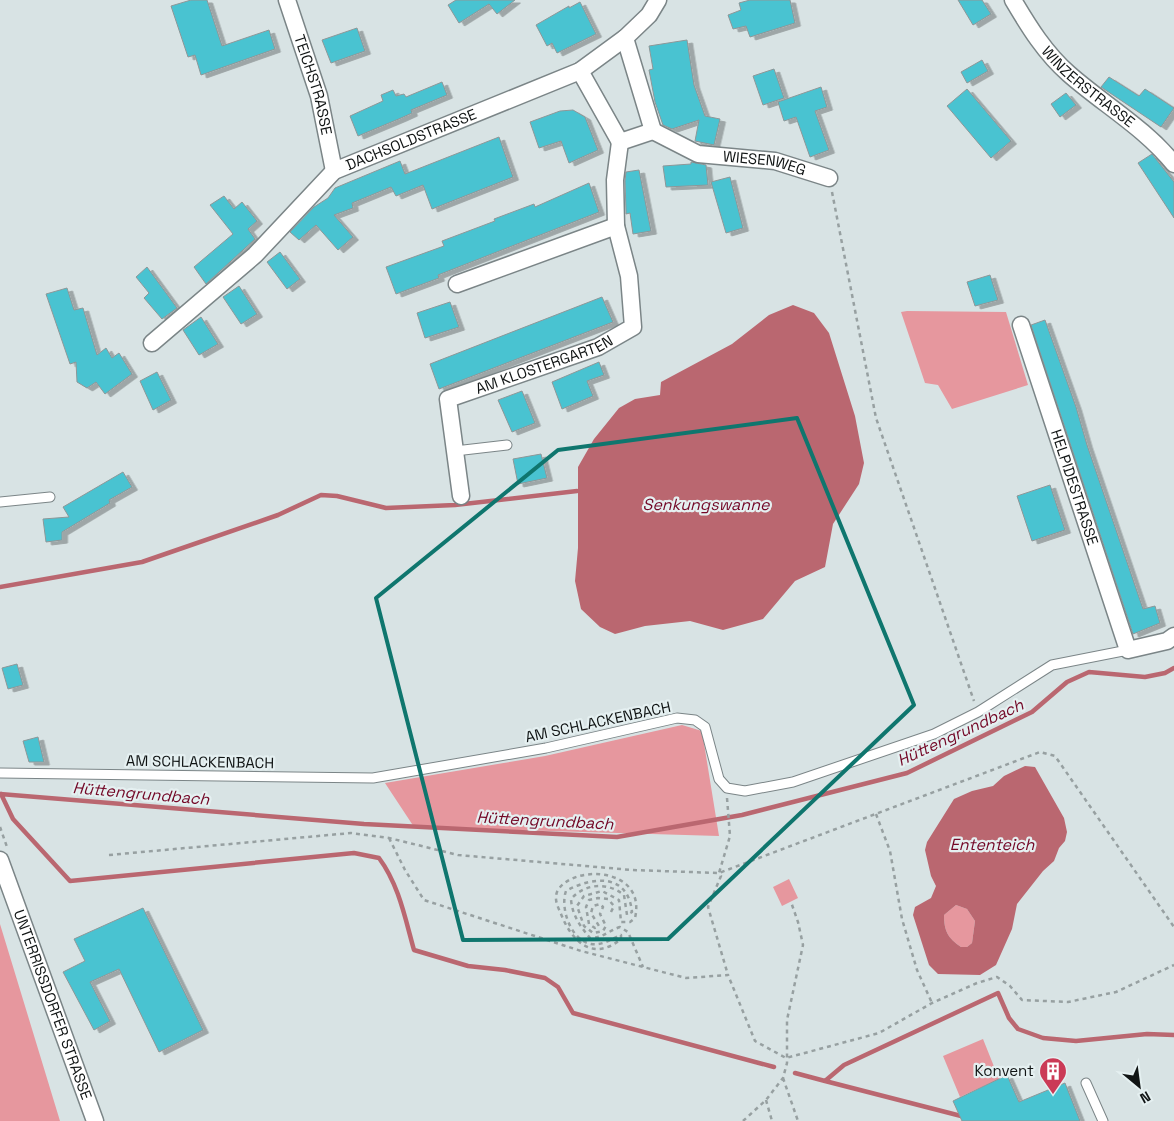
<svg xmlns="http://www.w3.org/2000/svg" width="1174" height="1121" viewBox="0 0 1174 1121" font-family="'Space Grotesk',sans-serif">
  <defs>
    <filter id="shadow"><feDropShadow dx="5.5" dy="3" stdDeviation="0" flood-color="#0004"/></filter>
  </defs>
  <rect width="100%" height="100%" fill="#d8e3e4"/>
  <path fill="#e6979e" d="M 907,311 L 1006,312 L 1028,385 L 952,409 L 938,385 L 925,383 L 901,312 Z
    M 682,725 L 702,731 L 719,836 L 414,827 L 385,783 L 545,756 Z
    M 789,879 L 798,898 L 782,906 L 773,887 Z
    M 956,905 L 967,909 L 975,921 L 972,943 L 967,947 L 961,947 C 948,938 944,931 944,915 Z
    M 0,924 L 60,1121 L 0,1121 Z
    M 983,1039 L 999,1079 L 960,1097 L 943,1056 Z"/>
  <path fill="#ba6770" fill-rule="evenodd" d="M 793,305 L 814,313 L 829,333 L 855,416 L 864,463 L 859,484 L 833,524 L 825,567 L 795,581 L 763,619 L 723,630 L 690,621 L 645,626 L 615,634 L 600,627 L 581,609 L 575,581 L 578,548 L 578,467 L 594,439 L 619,408 L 635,399 L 660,395 L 661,382 L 732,344 L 769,315 Z
    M 1025,766 L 1035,767 L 1064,818 L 1067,832 L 1065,841 L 1059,848 L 1054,861 L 1043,871 L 1017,904 L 1012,929 L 996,965 L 980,975 L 938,974 L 929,965 L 913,915 L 915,907 L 931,898 L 936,886 L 931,876 L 925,850 L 927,842 L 954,799 L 972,791 L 993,786 L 1004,776 ZM 956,905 L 967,909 L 975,921 L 972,943 L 967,947 L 961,947 C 948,938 944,931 944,915 Z"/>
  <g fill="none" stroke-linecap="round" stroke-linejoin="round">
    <path stroke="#ba6770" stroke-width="4.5" d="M 0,587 L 142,562 L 278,515 L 321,495 L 337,496 L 386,508 L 455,505 L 577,491
      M 0,794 L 364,824 L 617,837 L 742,815 L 907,773 L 1032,712 L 1067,682 L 1089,672 L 1145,677 L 1165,673 L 1174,668
      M 1,794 L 13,819 L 70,881 L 354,853 L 379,858 C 399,885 405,918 414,950 L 468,966 L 505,970 L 545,978 L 558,987 L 573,1013 L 774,1067
      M 795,1073 L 825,1081 L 844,1065 L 998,993 L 1009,1018 L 1018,1029 L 1043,1038 L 1076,1041 L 1147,1034 L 1174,1035
      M 825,1081 L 965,1117"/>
  </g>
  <path fill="#4ac3d1" stroke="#8d9798" filter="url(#shadow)" d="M 191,0 L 207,0 L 222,46 L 269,30 L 275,49 L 201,75 L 195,55 L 188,57 L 171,6 Z
    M 456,0 L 515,0 L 497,14 L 489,4 L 459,23 L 448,5 Z
    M 750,0 L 790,0 L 795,23 L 750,37 L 746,26 L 733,29 L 728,15 L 741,10 L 739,3 Z
    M 958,0 L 982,0 L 991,14 L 973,25 Z
    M 580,2 L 596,34 L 557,53 L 552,43 L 547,46 L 536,25 L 569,6 L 569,8 Z
    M 357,28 L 365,51 L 331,63 L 322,40 Z
    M 687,40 L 694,85 L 705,116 L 720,119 L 714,145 L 695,141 L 699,120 L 672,129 L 663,125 L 655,102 L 649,70 L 653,69 L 649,46 Z
    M 982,60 L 988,71 L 967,83 L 961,72 Z
    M 774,69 L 784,98 L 763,105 L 753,76 Z
    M 1109,77 L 1139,96 L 1145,89 L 1174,108 L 1161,127 L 1101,87 Z
    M 442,82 L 447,95 L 411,110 L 412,113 L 401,118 L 358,136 L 350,116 L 383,101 L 381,95 L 393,90 L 396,96 L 404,94 L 406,97 Z
    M 821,87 L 827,107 L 815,111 L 829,150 L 810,157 L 796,117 L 784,121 L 778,102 Z
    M 967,89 L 1011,141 L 991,158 L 947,106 Z
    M 1066,93 L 1076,105 L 1060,117 L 1051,104 Z
    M 573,110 L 585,117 L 598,150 L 569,163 L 561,141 L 539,148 L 530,122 L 560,111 Z
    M 499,137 L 513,177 L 432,209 L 423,185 L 396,196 L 391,187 L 352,203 L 353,208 L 334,215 L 353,237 L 338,250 L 316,225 L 299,240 L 290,232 L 314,207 L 328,198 L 335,188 L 400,161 L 405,174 Z
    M 1152,154 L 1174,182 L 1174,218 L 1138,163 Z
    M 691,162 L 706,165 L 708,185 L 666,187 L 663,166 L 691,164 Z
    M 639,170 L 651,231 L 633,234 L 630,213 L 626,214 L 626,211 L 625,181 L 626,172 Z
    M 730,177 L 743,228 L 726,233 L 711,182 Z
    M 589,183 L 599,212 L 438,275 L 439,278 L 396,294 L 386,267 L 444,246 L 442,241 L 495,221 L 494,219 L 534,204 L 535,207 Z
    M 224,196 L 234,209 L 242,202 L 257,221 L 248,229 L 255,239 L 206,284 L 194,267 L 233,234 L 210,205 Z
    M 280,252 L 300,279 L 287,289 L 267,262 Z
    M 147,267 L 177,308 L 162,319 L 144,298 L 149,293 L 136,277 Z
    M 990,275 L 998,300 L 975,306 L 967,282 Z
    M 239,286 L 257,314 L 241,324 L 223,297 Z
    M 67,288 L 74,310 L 83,308 L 97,355 L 106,348 L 112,358 L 119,353 L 132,374 L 105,394 L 96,382 L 87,388 L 77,382 L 76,362 L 70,364 L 46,294 Z
    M 602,297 L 613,322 L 439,389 L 430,364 Z
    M 450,302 L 459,327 L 425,338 L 417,313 Z
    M 201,317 L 218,344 L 199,355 L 183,330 Z
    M 1045,320 L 1076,407 L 1087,445 L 1143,609 L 1155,606 L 1160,623 L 1133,634 L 1031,325 Z
    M 599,362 L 604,375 L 587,381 L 593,396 L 562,409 L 552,382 Z
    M 157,372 L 171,400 L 153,410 L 140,381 Z
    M 522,391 L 535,423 L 512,432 L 498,400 Z
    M 541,454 L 547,478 L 518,484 L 513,459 Z
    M 123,472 L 132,487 L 109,500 L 110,503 L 62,532 L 62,540 L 46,542 L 43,519 L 69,517 L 63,507 Z
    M 1050,485 L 1065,530 L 1032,541 L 1017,496 Z
    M 17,664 L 23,685 L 8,689 L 2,668 Z
    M 38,737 L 44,762 L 29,762 L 23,741 Z
    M 143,908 L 203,1030 L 159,1052 L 119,969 L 90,982 L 110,1021 L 94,1030 L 63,972 L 85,961 L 74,939 Z
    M 1007,1075 L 1019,1102 L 1065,1083 L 1080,1121 L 962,1121 L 953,1101 Z"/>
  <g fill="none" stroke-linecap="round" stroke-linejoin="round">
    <g stroke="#7b8587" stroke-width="11">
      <path id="lane" d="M 455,451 L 507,445
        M 0,502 L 50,497
        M 0,773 L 373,778 L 546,748 L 677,718 L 695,720 L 705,727 L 719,779 L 727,788 L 745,791 L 793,782 L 934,734 L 978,712 L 1052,665 L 1128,650
        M 1086,1083 L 1103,1121"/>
    </g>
    <g stroke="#7b8587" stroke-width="19">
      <g id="street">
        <path id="s1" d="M 287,0 L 319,96 L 334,171"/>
        <path id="s2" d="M 1013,0 C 1029,27 1045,53 1069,74 C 1103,104 1145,128 1174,164"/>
        <path d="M 625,38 L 653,131"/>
        <path id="s3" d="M 580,71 L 620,142 L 653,131 L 698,154 L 775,161 L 829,178"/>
        <path d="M 457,284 L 616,226"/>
        <path id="s4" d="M 1021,325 L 1128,650 L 1167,641 L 1174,636"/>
        <path id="s5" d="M 152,343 L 255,255 L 334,171 L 580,71 L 625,38 L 649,15 L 658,0"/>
        <path id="s6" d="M 461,496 L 448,399 L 598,347 L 633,327 L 629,276 L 616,226 L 615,180 L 620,142"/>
        <path id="s7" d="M 0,860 L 95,1121"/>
      </g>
    </g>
    <path stroke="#97a0a1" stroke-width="2.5" stroke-dasharray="4 4" stroke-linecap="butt" d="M 832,192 L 876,418 L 974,701
      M 727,798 L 730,836 L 719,873 L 721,876 L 708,907 L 728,975
      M 876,814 L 890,851 L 902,919 L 917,970 L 932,1003
      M 0,827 L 7,847
      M 389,838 L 405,870 L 424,900 L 581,951 L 643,967 L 686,978 L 728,975 L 755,1041 L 786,1058 L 879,1033 L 932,1003 L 977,983 L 997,977 L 1010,986 L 1022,1000 L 1068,1002 L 1116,992 L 1174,965
      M 109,855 L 351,833 L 389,838 L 458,855 L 632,870 L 719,873 L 1040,752 L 1055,756 L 1174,927
      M 611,912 L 614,906 L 608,899 L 598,898 L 589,900 L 586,907 L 589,924 L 595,928 L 599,926 L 591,913 L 593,906 L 600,904 L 603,907 L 600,914 L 606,926 L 603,931 L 593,933 L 584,926 L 577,906 L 584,896 L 602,891 L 619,900 L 621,922 L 630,922 L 635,918 C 647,866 570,864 557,892 C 554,900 558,907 561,914 C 572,942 593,962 621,939 L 621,935 C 611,939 602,946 591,944 C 570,940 560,907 566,891 C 593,876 628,873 632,912 L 627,915 L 624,895 C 608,882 585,883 571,899 C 572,915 580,926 590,938 C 603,938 608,931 620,927 L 628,932 L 643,967
      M 783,1078 L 798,1121
      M 766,1100 L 772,1121
      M 743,1121 L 766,1100 L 783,1078 L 787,1063 L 787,1020 L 803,945 L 798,922 L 791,902"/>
    <use href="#lane" stroke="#fff" stroke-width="9"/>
    <use href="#street" stroke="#fff" stroke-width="16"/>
  </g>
  <path fill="none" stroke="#0f766e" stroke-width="4" stroke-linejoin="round" d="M 797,418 L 914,705 L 668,939 L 463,940 L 376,598 L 558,450 Z"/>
  <defs>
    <g id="building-pin" transform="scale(1.4375)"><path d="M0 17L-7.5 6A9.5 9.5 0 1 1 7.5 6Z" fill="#cb3a56" stroke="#e5f0f1"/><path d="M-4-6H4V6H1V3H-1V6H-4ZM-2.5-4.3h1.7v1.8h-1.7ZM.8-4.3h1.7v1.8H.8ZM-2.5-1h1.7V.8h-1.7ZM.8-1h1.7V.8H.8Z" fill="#fff"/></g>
  </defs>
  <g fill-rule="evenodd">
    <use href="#building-pin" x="1053" y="1071"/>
  </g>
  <g text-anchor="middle" stroke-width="4.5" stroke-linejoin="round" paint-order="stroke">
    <g font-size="15" fill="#101414" stroke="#e5f0f1">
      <text dy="5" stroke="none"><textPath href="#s1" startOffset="89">TEICHSTRASSE</textPath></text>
      <text dy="5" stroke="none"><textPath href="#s2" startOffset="116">WINZERSTRASSE</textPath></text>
      <text dy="5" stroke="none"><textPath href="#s5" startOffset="334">DACHSOLDSTRASSE</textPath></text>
      <text dy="5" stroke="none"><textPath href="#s3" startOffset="234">WIESENWEG</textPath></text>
      <text dy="5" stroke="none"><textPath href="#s6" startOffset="200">AM KLOSTERGARTEN</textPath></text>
      <text dy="5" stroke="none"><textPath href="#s4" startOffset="171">HELPIDESTRASSE</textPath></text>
      <text transform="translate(598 722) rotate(-12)" y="5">AM SCHLACKENBACH</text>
      <text transform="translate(200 762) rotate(1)" y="5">AM SCHLACKENBACH</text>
      <text dy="5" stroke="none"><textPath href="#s7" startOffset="154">UNTERRISSDORFER STRASSE</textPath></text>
    </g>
    <g font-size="15" fill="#101414" stroke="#e5f0f1" text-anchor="end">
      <text x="1034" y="1076">Konvent</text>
    </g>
    <g font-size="16" font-style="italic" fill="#730726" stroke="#e5f0f1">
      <text x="706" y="510">Senkungswanne</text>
      <text transform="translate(960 732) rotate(-25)" y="6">Hüttengrundbach</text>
      <text transform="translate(141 793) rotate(5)" y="6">Hüttengrundbach</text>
      <text transform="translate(545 820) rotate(3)" y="6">Hüttengrundbach</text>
      <text x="992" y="850">Ententeich</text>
    </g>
  </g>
  <g transform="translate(1139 1086) rotate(151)" stroke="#e5f0f1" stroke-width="4" paint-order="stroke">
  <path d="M0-4L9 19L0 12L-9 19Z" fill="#101414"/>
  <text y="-8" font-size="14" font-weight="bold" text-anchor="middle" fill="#101414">N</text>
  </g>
</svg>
